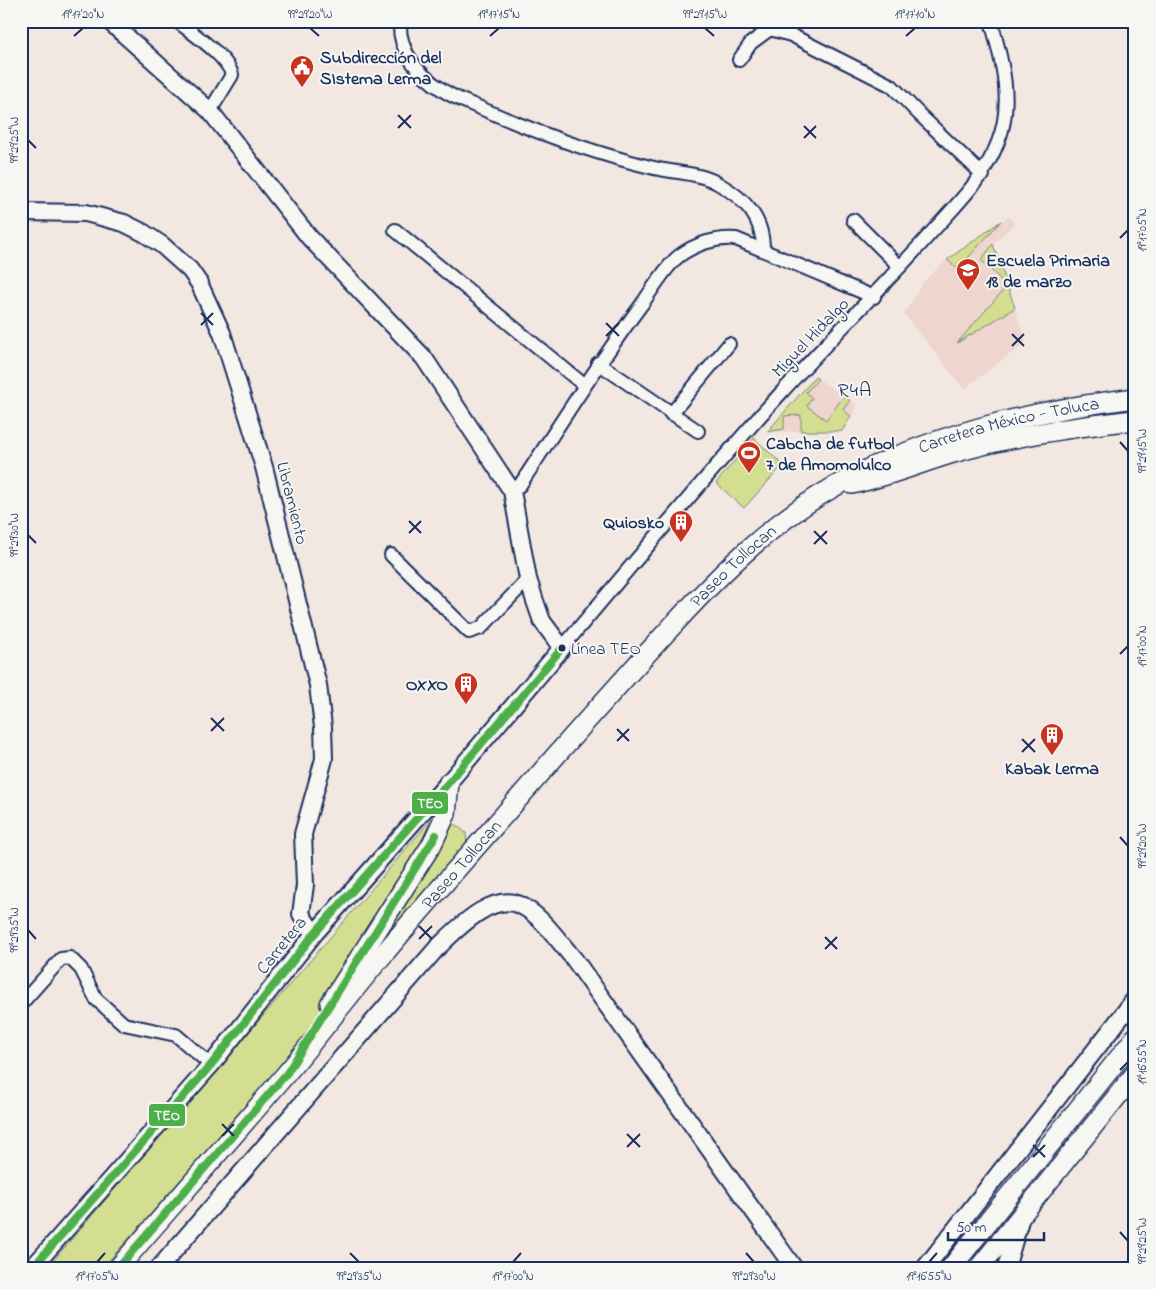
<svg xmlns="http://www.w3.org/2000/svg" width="1156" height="1289" viewBox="0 0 1156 1289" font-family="'Indie Flower',sans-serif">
  <rect width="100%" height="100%" fill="#f2e7e1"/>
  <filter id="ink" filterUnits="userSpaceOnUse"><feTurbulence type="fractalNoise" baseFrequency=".02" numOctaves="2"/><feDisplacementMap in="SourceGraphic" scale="10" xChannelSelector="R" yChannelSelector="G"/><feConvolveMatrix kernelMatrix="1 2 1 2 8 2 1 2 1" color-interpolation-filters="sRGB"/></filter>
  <g filter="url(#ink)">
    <path fill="#eed5cd" d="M 1009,216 L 1014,224 L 993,244 L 1026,342 L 964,389 L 904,314 L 924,281 L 947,260 Z
      M 815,377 L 857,405 L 842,431 L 767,432 Z"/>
    <path fill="#d3de91" stroke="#778678" d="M 1001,221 L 958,269 L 947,260 Z
      M 993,244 L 1015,308 L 957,343 L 1007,286 L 981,260 Z
      M 815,377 L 818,379 L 806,392 L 812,398 L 807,406 L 826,420 L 844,396 L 850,400 L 843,410 L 851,416 L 842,431 L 801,431 L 801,415 L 784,416 L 784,429 L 767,432 Z
      M 754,438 L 783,465 L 744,508 L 716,483 Z
      M 429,822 L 452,822 L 466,833 L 467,847 L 309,1042 L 102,1268 L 47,1268 Z"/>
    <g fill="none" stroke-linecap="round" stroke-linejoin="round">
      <g stroke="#1b2f5e" stroke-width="16">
        <path id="minor" d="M 177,21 C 192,33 228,57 232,75 L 210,111
          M 400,21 C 398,52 419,75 444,91 C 456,99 472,104 485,110 C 538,133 594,153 650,167 C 672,173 699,172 719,184 C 745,199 763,218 763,249
          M 739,60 L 751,43 L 770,29 L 791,35 L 892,86 L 919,114 L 983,175
          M 853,220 L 900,267
          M 395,230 L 584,385
          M 598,363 L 698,431
          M 671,414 L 729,344
          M 512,491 L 520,485 C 560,424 598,363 642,304 C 652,290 666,266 679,256 C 695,244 717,237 736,239 L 874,297
          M 391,555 L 469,632 L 481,628 L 528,579
          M 562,648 C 634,563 705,476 780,394 C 829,340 881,289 930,234 C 956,205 984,179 998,142 C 1014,103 1002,60 991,21
          M 21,1004 L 61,959 L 70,958 L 81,969 L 96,999 L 124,1024 L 176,1035 L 211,1065"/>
      </g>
      <g stroke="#1b2f5e" stroke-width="20">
        <path id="major" d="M 21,212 L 86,213 L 124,223 L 144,233 L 162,245 L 190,270 L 199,283 L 222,333 L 264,467 L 318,685 L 323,727 L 324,759 L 303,834 L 305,885 L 301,914 L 314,934
          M 32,1268 L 211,1065 L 314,934 L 449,782 L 562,648 L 542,621 L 535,601 L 528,579 L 512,491 L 424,358 L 309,237 L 210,111 L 109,21
          M 159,1268 L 437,948 C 456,930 493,890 522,906 C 543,917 559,942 574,959 L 794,1268
          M 925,1268 L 1135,999
          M 1006,1268 L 1021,1217"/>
      </g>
      <g stroke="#1b2f5e" stroke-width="22">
        <g id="highway">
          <path d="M 852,484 C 886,477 917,464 950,454 C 1010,436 1073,427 1135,420"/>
          <path d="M 330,1004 L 432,844 L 446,814 L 449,782"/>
          <path id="s1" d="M 118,1268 C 174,1203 231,1139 286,1074 C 319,1035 349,995 382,956 C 440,887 500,820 559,752 C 597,709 636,665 675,623 C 722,572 771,523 832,488 C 925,435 1030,411 1135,398"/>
          <path d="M 951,1268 L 1135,1038"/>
          <path d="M 979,1268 L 1135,1074"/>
        </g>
      </g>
      <use href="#minor" stroke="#f6f6f2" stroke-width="12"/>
      <use href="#major" stroke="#f6f6f2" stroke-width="16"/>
      <use href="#highway" stroke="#f6f6f2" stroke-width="19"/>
      <g stroke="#f6f6f2" stroke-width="11">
        <path id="bus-1" d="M 32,1268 L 211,1065 L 314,934 L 449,782 L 562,648
          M 118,1268 L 287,1073 L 436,835"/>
      </g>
      <use href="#bus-1" stroke="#4daf4a" stroke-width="8"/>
    </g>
  </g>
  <path fill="none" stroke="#1b2f5e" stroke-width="2" d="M 310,28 L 319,36M 705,28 L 714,36M 74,36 L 83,28M 490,36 L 499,28M 906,36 L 915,28M 398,115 L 411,128M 804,126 L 816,138M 398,128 L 411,115M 804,138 L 816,126M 28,140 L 36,148M 1120,238 L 1128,230M 201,313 L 213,325M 606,323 L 619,336M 201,325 L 213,313M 1012,334 L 1024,346M 606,336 L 619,323M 1012,346 L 1024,334M 1120,442 L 1128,451M 409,521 L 421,533M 814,531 L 827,544M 409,533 L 421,521M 28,535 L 36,543M 814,544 L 827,531M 1120,654 L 1128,646M 211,718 L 224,731M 617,729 L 629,741M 211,731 L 224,718M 1022,739 L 1035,752M 617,741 L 629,729M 1022,752 L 1035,739M 1120,837 L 1128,846M 419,926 L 432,939M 28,930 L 36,939M 825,937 L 837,949M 419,939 L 432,926M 825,949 L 837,937M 1120,1070 L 1128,1062M 222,1124 L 234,1136M 627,1134 L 640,1147M 222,1136 L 234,1124M 1033,1145 L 1045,1157M 627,1147 L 640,1134M 1033,1157 L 1045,1145M 1120,1232 L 1128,1241M 350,1253 L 359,1262M 746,1253 L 754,1262M 97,1262 L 105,1253M 513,1262 L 521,1253M 929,1262 L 937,1253"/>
  <defs>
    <g id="civic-pin" transform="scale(1.25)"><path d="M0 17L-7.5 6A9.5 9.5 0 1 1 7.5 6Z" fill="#c8321e" stroke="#f6f6f2"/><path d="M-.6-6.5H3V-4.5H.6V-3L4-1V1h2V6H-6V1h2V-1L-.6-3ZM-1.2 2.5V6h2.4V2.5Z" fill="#fff"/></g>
    <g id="school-pin" transform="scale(1.25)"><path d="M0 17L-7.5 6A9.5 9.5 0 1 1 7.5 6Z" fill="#c8321e" stroke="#f6f6f2"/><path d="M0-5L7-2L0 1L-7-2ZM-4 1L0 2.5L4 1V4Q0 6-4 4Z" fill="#fff"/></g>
    <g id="stadium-pin" transform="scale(1.25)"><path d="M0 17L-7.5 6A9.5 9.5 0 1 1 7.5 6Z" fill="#c8321e" stroke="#f6f6f2"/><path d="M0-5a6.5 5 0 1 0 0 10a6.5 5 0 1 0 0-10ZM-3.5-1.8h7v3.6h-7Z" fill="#fff"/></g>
    <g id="building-pin" transform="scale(1.25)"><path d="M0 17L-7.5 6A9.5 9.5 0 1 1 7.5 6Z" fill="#c8321e" stroke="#f6f6f2"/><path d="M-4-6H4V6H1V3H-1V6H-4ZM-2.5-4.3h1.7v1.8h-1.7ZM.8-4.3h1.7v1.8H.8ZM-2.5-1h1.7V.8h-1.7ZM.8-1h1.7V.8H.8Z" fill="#fff"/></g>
  </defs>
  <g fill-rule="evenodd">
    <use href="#civic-pin" x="302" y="67"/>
    <use href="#school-pin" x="968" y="270"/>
    <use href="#stadium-pin" x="749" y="453"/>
    <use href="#building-pin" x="681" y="522"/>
    <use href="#building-pin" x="466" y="684"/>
    <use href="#building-pin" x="1052" y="735"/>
  </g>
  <circle fill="#1b2f5e" stroke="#f6f6f2" stroke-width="2" cx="562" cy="648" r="4.5"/>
  <g text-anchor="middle" stroke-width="4" stroke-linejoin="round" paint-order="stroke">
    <g font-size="17" fill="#1b2f5e" stroke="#f6f6f2" text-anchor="start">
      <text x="571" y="654">Línea TEO</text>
    </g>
    <g font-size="18" font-weight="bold" fill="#1b2f5e" stroke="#f6f6f2" text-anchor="start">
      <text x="320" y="63">Subdirección del<tspan x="320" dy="21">SIstema Lerma</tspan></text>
      <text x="986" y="266">Escuela Primaria<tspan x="986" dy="21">18 de marzo</tspan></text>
      <text x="766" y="449">Cabcha de futbol<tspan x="766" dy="21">7 de Amomolulco</tspan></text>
      <text x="664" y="528" text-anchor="end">Quiosko</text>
      <text x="448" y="690" text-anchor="end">OXXO</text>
      <text x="1052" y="774" text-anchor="middle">Kabak Lerma</text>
    </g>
    <g font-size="18" fill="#1b2f5e" stroke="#f6f6f2">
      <text transform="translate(810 337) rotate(-46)" y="6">Miguel Hidalgo</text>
      <text dy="6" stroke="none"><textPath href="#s1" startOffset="1249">Carretera México - Toluca</textPath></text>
      <text transform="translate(293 503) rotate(76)" y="6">Libramiento</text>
      <text dy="6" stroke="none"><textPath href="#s1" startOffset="934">Paseo Tollocan</textPath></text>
      <text dy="6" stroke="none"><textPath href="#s1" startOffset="530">Paseo Tollocan</textPath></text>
      <text transform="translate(281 945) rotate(-51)" y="6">Carretera</text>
    </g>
    <g font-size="20" letter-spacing="1" fill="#1b2f5e" stroke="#f6f6f2">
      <text x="855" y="396">R4A</text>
    </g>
  </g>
  <g stroke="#f6f6f2" stroke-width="2">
    <rect x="411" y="791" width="38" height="24" rx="5" fill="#4daf4a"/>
    <rect x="148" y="1103" width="38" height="24" rx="5" fill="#4daf4a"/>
  </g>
  <g font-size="14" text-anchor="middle" font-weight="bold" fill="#fff">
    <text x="430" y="808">TEO</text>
    <text x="167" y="1120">TEO</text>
  </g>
  <rect width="1156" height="1289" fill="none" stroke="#f6f6f2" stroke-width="55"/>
  <path d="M948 1232v8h96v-8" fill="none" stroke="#1b2f5e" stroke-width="2.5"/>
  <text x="956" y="1232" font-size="15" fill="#1b2f5e" stroke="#f6f6f2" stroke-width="4" paint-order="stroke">50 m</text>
  <rect x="28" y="28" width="1100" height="1234" fill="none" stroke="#1b2f5e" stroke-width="2"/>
  <g font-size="12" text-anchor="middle" fill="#1b2f5e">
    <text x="83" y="18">19°17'20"N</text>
    <text x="310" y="18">99°29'20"W</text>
    <text x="499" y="18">19°17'15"N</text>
    <text x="705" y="18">99°29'15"W</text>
    <text x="915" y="18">19°17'10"N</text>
    <text transform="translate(14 140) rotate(-90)" y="4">99°29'25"W</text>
    <text transform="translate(1142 230) rotate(-90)" y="4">19°17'05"N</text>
    <text transform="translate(1142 451) rotate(-90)" y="4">99°29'15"W</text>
    <text transform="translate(14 535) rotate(-90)" y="4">99°29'30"W</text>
    <text transform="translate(1142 646) rotate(-90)" y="4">19°17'00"N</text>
    <text transform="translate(1142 846) rotate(-90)" y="4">99°29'20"W</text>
    <text transform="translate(14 930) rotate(-90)" y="4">99°29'35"W</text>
    <text transform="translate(1142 1062) rotate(-90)" y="4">19°16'55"N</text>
    <text transform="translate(1142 1241) rotate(-90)" y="4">99°29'25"W</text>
    <text x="97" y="1280">19°17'05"N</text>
    <text x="359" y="1280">99°29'35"W</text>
    <text x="513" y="1280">19°17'00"N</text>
    <text x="754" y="1280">99°29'30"W</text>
    <text x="929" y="1280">19°16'55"N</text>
  </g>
</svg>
